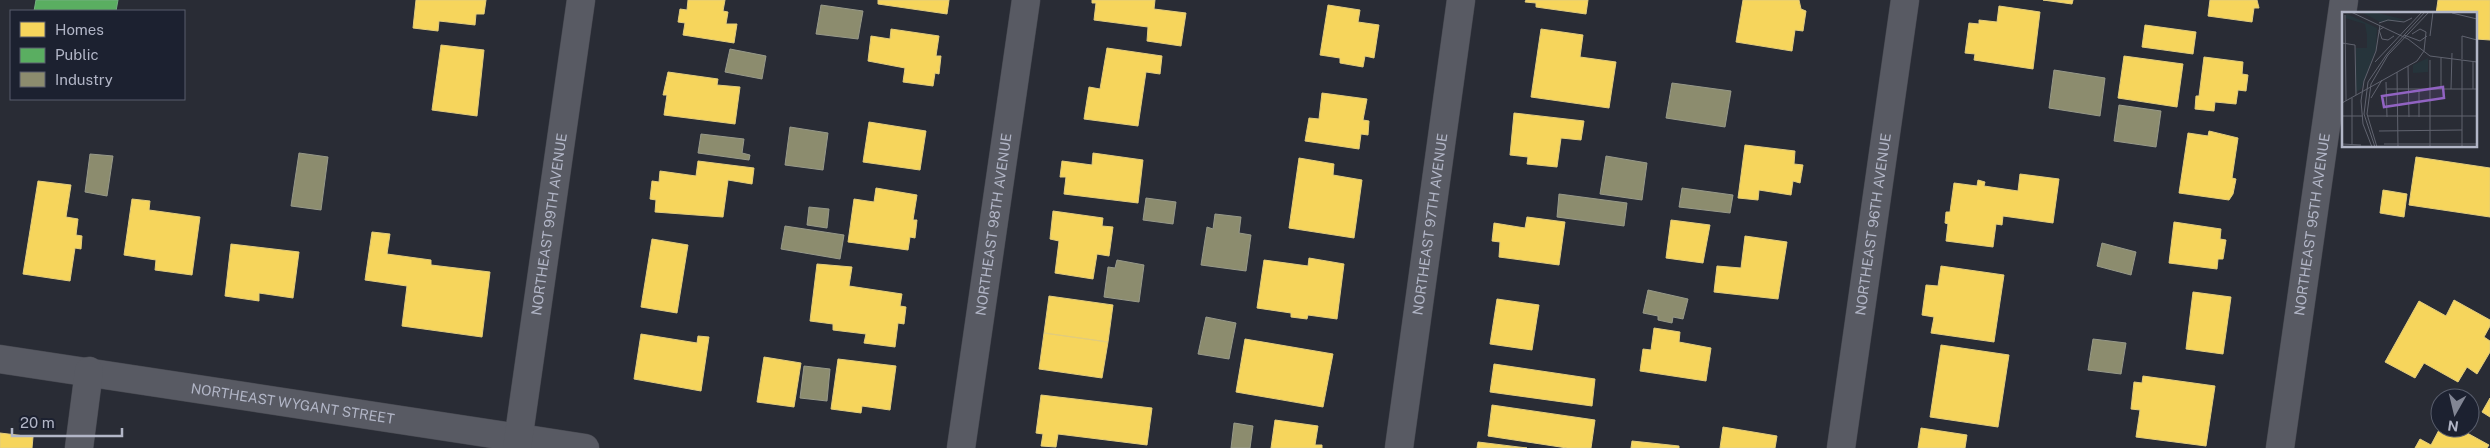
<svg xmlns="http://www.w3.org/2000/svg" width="2490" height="448" viewBox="0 0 2490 448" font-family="'Public Sans',sans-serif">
  <rect width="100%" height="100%" fill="#292c35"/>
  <path fill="#f6d55c" stroke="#e2cc7c" d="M 416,0 L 486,0 L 484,14 L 476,14 L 475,25 L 439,21 L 438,31 L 413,28 Z
    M 688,0 L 725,0 L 723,11 L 728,12 L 726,24 L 737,24 L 734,43 L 683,35 L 685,23 L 678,22 L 680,9 L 687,10 Z
    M 878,0 L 949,0 L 947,14 L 878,4 Z
    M 1092,0 L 1155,0 L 1154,9 L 1186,13 L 1181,46 L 1147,41 L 1148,27 L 1094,20 L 1096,3 L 1092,3 Z
    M 1526,0 L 1588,0 L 1586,14 L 1536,7 L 1536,3 L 1525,2 Z
    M 1743,0 L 1799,0 L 1801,9 L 1806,11 L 1803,31 L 1795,30 L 1792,51 L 1736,42 Z
    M 2043,0 L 2073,0 L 2072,4 Z
    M 2210,0 L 2257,0 L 2259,8 L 2254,8 L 2252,22 L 2208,16 Z
    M 2438,0 L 2490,0 L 2490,40 L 2476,39 L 2476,14 L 2436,14 Z
    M 1328,5 L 1360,10 L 1358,22 L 1379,25 L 1374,58 L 1365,56 L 1363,67 L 1340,63 L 1340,58 L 1320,55 Z
    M 1999,6 L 2040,12 L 2033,69 L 1974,60 L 1975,54 L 1965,53 L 1969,23 L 1979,24 L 1979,20 L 1997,22 Z
    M 2145,25 L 2196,32 L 2193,54 L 2142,47 Z
    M 891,29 L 939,36 L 936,56 L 941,56 L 939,74 L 935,73 L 933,86 L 903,82 L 905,68 L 868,61 L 871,36 L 890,39 Z
    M 1541,29 L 1583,35 L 1580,57 L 1616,62 L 1609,108 L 1531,97 Z
    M 441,45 L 484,50 L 477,116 L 432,110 Z
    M 1107,48 L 1162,56 L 1160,74 L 1146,72 L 1138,126 L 1084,119 L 1089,87 L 1100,89 Z
    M 2124,56 L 2183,64 L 2177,107 L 2118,98 Z
    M 2204,57 L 2243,62 L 2242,74 L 2248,75 L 2246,91 L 2238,90 L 2236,104 L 2215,102 L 2214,111 L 2195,109 L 2196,96 L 2199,96 Z
    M 668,72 L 718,79 L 717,85 L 740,87 L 735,124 L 664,115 L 667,95 L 663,95 Z
    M 1322,93 L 1367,99 L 1363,120 L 1369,121 L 1368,135 L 1361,134 L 1359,149 L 1305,141 L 1309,118 L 1319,119 Z
    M 1514,113 L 1584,121 L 1581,140 L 1561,138 L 1557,167 L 1527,164 L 1528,157 L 1510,155 Z
    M 869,122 L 926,131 L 920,170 L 863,162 Z
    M 2209,131 L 2238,138 L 2232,178 L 2236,179 L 2233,194 L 2229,200 L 2179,193 L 2188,133 L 2208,136 Z
    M 1745,145 L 1795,151 L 1794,164 L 1803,165 L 1800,183 L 1793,181 L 1791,195 L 1759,190 L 1758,200 L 1738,198 Z
    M 1093,153 L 1143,160 L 1138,203 L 1064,194 L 1066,177 L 1060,177 L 1062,161 L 1092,165 Z
    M 2416,157 L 2490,168 L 2490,217 L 2409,205 Z
    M 1299,158 L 1334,164 L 1333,175 L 1362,180 L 1354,238 L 1289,228 Z
    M 698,161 L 754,168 L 752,184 L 728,180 L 723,217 L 655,212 L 656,200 L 650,199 L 652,181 L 659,182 L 660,171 L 696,176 Z
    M 2020,174 L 2059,179 L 2053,223 L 2003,216 L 2002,225 L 1996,224 L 1993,247 L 1946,241 L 1948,224 L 1945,223 L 1946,212 L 1950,212 L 1954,183 L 1977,186 L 1978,180 L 1985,182 L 1984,186 L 2018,191 Z
    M 38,181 L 71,185 L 66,217 L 78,219 L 76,235 L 82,236 L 81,249 L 75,248 L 70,281 L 23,274 Z
    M 876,188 L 917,195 L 913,220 L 917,220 L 915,238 L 910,237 L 908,250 L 848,242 L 854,199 L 874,202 Z
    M 2383,190 L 2407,194 L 2404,217 L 2380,213 Z
    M 132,199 L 150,201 L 149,210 L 200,217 L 192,275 L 155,270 L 156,260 L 124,255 Z
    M 1053,211 L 1103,218 L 1102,226 L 1113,227 L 1109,256 L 1097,254 L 1093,279 L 1055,273 L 1059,241 L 1050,239 Z
    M 1527,217 L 1565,222 L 1559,265 L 1499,257 L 1500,242 L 1492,241 L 1494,223 L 1525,228 Z
    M 1671,220 L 1710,225 L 1703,263 L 1666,258 Z
    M 2174,222 L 2221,229 L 2220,239 L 2226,240 L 2223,259 L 2218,259 L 2217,269 L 2169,263 Z
    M 372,232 L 390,234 L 387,254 L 431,260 L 431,265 L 490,272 L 482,337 L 402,326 L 407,286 L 365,280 Z
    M 1745,236 L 1787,242 L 1778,299 L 1714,292 L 1717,266 L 1741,268 Z
    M 652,239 L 688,245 L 677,313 L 641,307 Z
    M 231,244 L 299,252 L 293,298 L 259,293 L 259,301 L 225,296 Z
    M 1309,258 L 1344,264 L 1337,319 L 1308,315 L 1307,319 L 1291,317 L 1291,313 L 1257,308 L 1264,260 L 1308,266 Z
    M 817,264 L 852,267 L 849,286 L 902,294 L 900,306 L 906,307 L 904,324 L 898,323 L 895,347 L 864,343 L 866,334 L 833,330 L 833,324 L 810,321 Z
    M 1941,266 L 2004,275 L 1994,342 L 1931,333 L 1934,317 L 1922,315 L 1926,285 L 1938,286 Z
    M 2193,292 L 2231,297 L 2223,354 L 2186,349 Z
    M 1049,296 L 1113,305 L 1108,342 L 1044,333 Z
    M 1497,299 L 1539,305 L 1532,350 L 1490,344 Z
    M 2454,300 L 2490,320 L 2490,326 L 2484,337 L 2490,341 L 2490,352 L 2477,374 L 2467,367 L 2458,382 L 2424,363 L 2415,378 L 2385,362 L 2419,301 L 2446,316 Z
    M 1654,328 L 1680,332 L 1679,342 L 1711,348 L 1706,381 L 1640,371 L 1643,349 L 1651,350 Z
    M 1044,333 L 1108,342 L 1102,378 L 1039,369 Z
    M 641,334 L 697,343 L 698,336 L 709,337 L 701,391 L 634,379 Z
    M 1245,339 L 1333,354 L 1323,407 L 1236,392 Z
    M 1941,345 L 2009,355 L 1998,427 L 1930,417 Z
    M 764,357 L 801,363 L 794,407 L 757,402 Z
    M 838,359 L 896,366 L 890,410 L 862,406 L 861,413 L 831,409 Z
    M 1494,364 L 1595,379 L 1592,406 L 1490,392 Z
    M 2143,376 L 2215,386 L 2206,446 L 2136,437 L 2140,410 L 2131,409 L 2134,382 L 2142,383 Z
    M 1041,395 L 1152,408 L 1147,445 L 1058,434 L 1056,447 L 1041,446 L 1043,434 L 1036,433 Z
    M 2490,398 L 2490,417 L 2482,412 Z
    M 1492,405 L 1595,420 L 1591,448 L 1567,448 L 1488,436 Z
    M 1275,420 L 1318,426 L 1315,445 L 1322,445 L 1322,448 L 1271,448 Z
    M 1723,427 L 1777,436 L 1775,448 L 1720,448 Z
    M 1921,428 L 1967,435 L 1965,448 L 1918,448 Z
    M 2440,428 L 2458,428 L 2489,445 L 2487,448 L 2415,448 L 2420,439 L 2431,445 Z
    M 0,433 L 33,437 L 32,448 L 0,448 Z
    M 1632,441 L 1679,446 L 1679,448 L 1631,448 Z
    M 1478,442 L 1527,448 L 1477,448 Z"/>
  <path fill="#5aae61" stroke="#74b080" d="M 36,0 L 118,0 L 116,11 L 34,11 Z"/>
  <path fill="#8c8c6e" stroke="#979989" d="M 821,5 L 863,11 L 858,39 L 816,34 Z
    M 730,49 L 766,56 L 762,79 L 725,72 Z
    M 2054,70 L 2105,78 L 2100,116 L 2049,108 Z
    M 1672,83 L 1731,91 L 1725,127 L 1666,118 Z
    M 2119,105 L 2161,111 L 2156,147 L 2114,141 Z
    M 790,127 L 828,133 L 823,170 L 785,165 Z
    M 701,134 L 744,139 L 742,153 L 750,155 L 749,160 L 698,153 Z
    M 299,153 L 328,157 L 321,210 L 291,206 Z
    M 90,154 L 113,156 L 107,196 L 85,192 Z
    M 1606,156 L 1647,163 L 1642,200 L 1600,194 Z
    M 1682,188 L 1733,195 L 1730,213 L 1679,207 Z
    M 1559,194 L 1627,203 L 1624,226 L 1557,217 Z
    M 1146,198 L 1176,202 L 1173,224 L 1143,220 Z
    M 809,207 L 829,209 L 827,228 L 807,225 Z
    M 1215,214 L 1241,217 L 1239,233 L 1251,235 L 1246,271 L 1201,265 L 1207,227 L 1213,229 Z
    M 785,226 L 844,235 L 840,259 L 781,249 Z
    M 2102,243 L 2136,252 L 2131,275 L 2097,266 Z
    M 1117,260 L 1144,265 L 1139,302 L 1104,297 L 1108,267 L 1115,268 Z
    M 1648,290 L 1688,299 L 1683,319 L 1673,317 L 1672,323 L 1658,320 L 1658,316 L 1643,313 Z
    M 1206,317 L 1236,323 L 1229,359 L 1198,354 Z
    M 2093,339 L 2126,343 L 2121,374 L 2088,370 Z
    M 804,366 L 830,369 L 827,401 L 800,398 Z
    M 1234,423 L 1253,426 L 1250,448 L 1231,448 Z"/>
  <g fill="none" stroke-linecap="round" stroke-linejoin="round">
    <g stroke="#45474f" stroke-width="29">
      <g id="street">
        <path id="s1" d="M 0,359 L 585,448"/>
        <path d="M 79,448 L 89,371"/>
        <path id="s2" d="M 517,448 L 581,0"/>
        <path id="s3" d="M 961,448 L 1026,0"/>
        <path id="s4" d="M 1399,448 L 1461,0"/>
        <path id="s5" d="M 1841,448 L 1905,0"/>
        <path id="s6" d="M 2280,448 L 2344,0"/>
      </g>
    </g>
    <use href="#street" stroke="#585a63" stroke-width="28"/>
  </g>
  <g text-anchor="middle" stroke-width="5" stroke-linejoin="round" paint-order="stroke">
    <g font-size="14" fill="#b2b6c7" stroke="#1c2130">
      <text dy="5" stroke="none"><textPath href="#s2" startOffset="226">NORTHEAST 99TH AVENUE</textPath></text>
      <text dy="5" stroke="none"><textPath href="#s3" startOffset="226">NORTHEAST 98TH AVENUE</textPath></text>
      <text dy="5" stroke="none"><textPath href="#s4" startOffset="226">NORTHEAST 97TH AVENUE</textPath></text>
      <text dy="5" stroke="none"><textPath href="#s5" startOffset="226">NORTHEAST 96TH AVENUE</textPath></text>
      <text dy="5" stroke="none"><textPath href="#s6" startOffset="226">NORTHEAST 95TH AVENUE</textPath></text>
      <text dy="5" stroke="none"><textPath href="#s1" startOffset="296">NORTHEAST WYGANT STREET</textPath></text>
    </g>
  </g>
  <g transform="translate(2342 12)">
    <rect width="135" height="135" fill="#292c35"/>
    <path d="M 19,0 L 32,0 L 64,8 L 38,10 ZM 5,2 L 35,16 L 34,37 L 19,77 L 14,80 L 14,36 L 25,36 L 25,23 L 23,12 L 3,6 Z" fill="#26343b"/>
    <path d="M 86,46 L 86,60 L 71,61 L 71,53 Z" fill="#26343b"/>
    <path fill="none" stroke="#60636f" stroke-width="1" d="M 9,0 L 66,27 L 88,44 L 135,50M 110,1 L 135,7M 3,3 L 4,89M 37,11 L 46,8 L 62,10 L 70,6M 42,15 L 37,18 L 40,27 L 46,28 L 52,24M 70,22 L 78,17 L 84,20 L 82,39M 62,23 L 78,29 L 85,24M 88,24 L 91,0M 0,31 L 13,33 L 14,83M 99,46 L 99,77M 120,47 L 120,24 L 135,28M 33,50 L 80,0M 131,50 L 131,77M 66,54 L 67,105M 55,60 L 56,135M 44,70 L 45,105M 45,77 L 135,77M 109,77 L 110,41M 29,86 L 40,68M 0,91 L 75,49 L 82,39M 0,104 L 21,104M 26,104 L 135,104M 77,105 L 77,77M 37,119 L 120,118M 0,132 L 19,133M 10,132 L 10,86M 42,132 L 135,132M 30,135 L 21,112 L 19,89 L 22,69 L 34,39 L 38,13M 33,135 L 22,102 L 26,70 L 45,42 L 83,0M 35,135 L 25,102 L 29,72 L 46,43 L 87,0M 88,135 L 88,48M 120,135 L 120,48"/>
    <path fill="#9163c2" fill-opacity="0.15" stroke="#9163c2" stroke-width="2.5" d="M 101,75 L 102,86 L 42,95 L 40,84 Z"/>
    <rect width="135" height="135" fill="none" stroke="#b2b6c7" stroke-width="2.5"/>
  </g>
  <rect x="10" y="10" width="175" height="90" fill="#1c2130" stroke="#585d6c"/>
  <rect x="20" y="22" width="25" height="15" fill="#f6d55c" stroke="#585d6c"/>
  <text x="55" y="35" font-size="15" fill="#b2b6c7">Homes</text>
  <rect x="20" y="48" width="25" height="15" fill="#5aae61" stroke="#585d6c"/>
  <text x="55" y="60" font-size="15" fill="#b2b6c7">Public</text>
  <rect x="20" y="72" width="25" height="15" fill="#8c8c6e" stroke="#585d6c"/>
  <text x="55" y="85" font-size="15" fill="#b2b6c7">Industry</text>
  <g transform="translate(2455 413) rotate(188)"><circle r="24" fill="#1c2130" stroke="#585d6c"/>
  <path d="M0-4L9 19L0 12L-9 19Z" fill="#828694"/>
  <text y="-8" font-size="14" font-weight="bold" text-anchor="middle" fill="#b2b6c7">N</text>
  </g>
  <path d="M12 428v8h110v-8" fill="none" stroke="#b2b6c7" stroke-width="2.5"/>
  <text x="20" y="428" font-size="15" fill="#b2b6c7" stroke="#1c2130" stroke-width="4" paint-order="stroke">20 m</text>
</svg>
